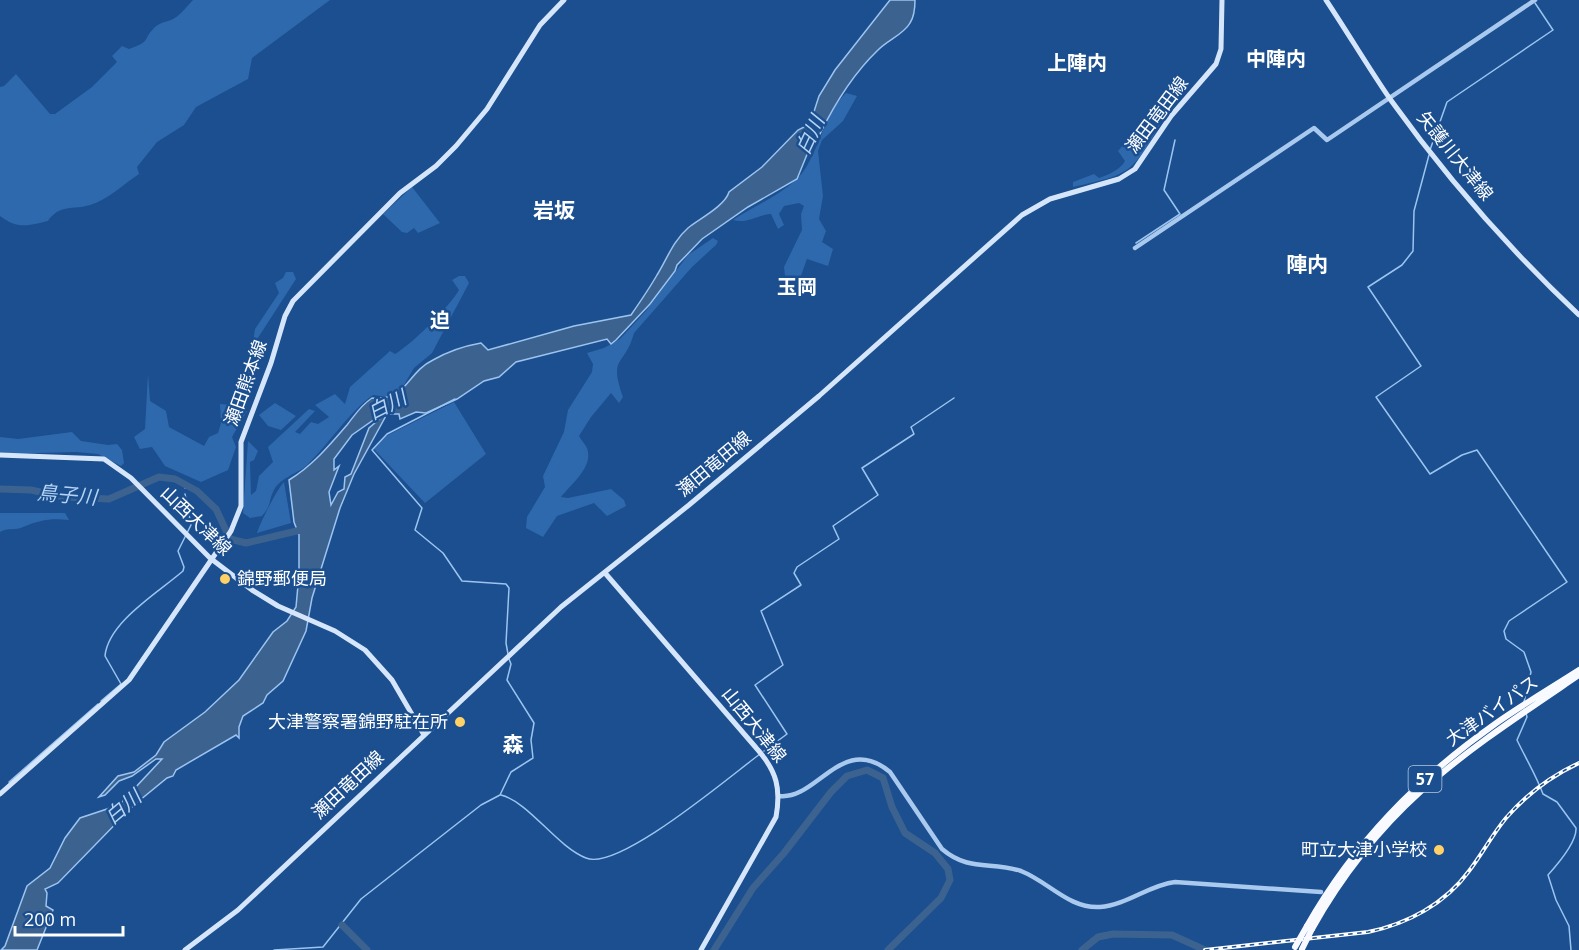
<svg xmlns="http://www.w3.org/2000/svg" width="1579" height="950" viewBox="0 0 1579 950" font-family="'Open Sans','Noto Sans JP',sans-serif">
  <rect width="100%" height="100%" fill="#1b4f8f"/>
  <path fill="#2e69ad" d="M 193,0 L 330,0 L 252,58 L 248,79 L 196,107 L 184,125 L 157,142 L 137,167 L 139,174 C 124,184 107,200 90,205 C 74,210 59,204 48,221 C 27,226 17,229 0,216 L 0,87 L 4,86 L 16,74 L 50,114 L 55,114 L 92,87 L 117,62 L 112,56 L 122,46 L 129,49 C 152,41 142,40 154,28 C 159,23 165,22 171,20 C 179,17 187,6 193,0 Z
    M 846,93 L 857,96 L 843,121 L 822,140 L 818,151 L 823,196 L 819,219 L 826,231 L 822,242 L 833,249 L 828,266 L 807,259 L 794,295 L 787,293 L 784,267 L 802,230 L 801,214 L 804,206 L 799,203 L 784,206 L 779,214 L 784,225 L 778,229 L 771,214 C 757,215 747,224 733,220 C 753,207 778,196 796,180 C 817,161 824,113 846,93 Z
    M 1160,118 L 1162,121 C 1132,173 1132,174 1073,187 L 1073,182 L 1094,174 L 1099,178 C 1108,175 1120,170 1125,161 L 1118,151 L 1128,139 L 1136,141 L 1145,130 L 1150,133 Z
    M 412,187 L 440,223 L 418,233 L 414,228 L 407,233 L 402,232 L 383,214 Z
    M 713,238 L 718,241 L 716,245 L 692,267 L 634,333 C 625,367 608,355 623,397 L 619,403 L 611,393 L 591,417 L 579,436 C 581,440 585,444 587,448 C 594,467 571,484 561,497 L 568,498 L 611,489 L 624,500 L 626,506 L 607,516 L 594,503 L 557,516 L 543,537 L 526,528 L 527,517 L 545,487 L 543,476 L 564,432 L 568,410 L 592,372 L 593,364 L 587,353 L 604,348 L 620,339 L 645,312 L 688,255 Z
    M 286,272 L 293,272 L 296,279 L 254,344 L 253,389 L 246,404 L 234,401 L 250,362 L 255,329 L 279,293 L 275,283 L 283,278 Z
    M 459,276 L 465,276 L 469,283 L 432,353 L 414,368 L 402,388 L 388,397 L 373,395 C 349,412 329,444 306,466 C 296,474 278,479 273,492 C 268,503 272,504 262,516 L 250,518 L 243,513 L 248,441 L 258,451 L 254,460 L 250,462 L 251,495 L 256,491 L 259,476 L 273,462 L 268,447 L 309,409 L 315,411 L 295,432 L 300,434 L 311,422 L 318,424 L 329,417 L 315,405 L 335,394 L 345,404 L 350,387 L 390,351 L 395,354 C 411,345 450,306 459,290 L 452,280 Z
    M 148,374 L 150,401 L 166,411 L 169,427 L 204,446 L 209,437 L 218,433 L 221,423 L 220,404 L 241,406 L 247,411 L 232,437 L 236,447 L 228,470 L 201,482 L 165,466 L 152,447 L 140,449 L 134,437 L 145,429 Z
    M 454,402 L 486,454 L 425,503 L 373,448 L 386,436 Z
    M 275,403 L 296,416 L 281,430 L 268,426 L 259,415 Z
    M 72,432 L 81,441 L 108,445 L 117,444 L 122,450 L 124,463 L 121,466 L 98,454 L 76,452 L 0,454 L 0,437 L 18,439 Z
    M 284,482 L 291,523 L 257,533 C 260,523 277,489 284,482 Z
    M 0,513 L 65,513 L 69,520 C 50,518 40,520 23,527 C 15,531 8,527 0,532 Z"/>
  <path fill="#3c6290" stroke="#9cc4f0" stroke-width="1.5" fill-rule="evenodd" d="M 890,0 L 915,0 C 915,7 914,17 910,23 C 904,34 888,40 878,50 C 853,74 835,103 820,134 L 815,135 L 797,179 L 748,207 L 702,239 L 677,265 L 675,271 L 650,304 L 616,340 L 611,344 L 607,339 L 516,362 L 499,377 L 484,381 L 457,399 L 426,413 L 416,412 L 400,419 L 399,414 L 387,414 L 354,474 L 340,508 L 312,598 L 306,631 L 283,681 L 267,695 L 263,703 L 243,716 L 239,727 L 239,738 L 236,735 L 176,770 L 173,776 L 167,778 L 134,805 L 58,883 L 45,889 L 47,893 L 46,906 L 53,910 L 37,950 L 1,950 L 5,946 L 27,886 L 50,868 L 65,838 L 80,818 L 119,805 L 162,759 L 156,759 L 132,776 L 119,781 L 105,795 L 99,797 L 118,776 L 134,772 L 156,755 L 164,742 L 205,712 L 239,680 L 273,632 L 287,621 L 296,607 L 299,574 L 299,535 L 294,522 L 289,480 C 312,466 329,446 347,425 C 355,415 360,406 372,398 C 408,401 406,373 433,360 C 447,352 464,346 481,343 L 488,350 L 574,326 L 631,315 C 640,302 649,289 657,275 C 667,259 673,241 688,228 C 699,219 725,206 729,192 L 762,167 L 798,130 L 810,124 L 819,96 L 835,70 ZM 382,414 L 382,417 L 369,428 L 351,474 L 345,477 L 344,489 L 338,492 L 331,505 L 329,492 L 339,466 L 334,470 L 334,459 L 352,435 Z"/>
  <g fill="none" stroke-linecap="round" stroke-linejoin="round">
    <path stroke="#9cc4f0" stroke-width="1.5" d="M 1430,150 L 1447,102 L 1553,30 L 1535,3
      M 1429,155 L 1414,211 L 1413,251 L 1402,265 L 1368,287 L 1421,366 L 1376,397 L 1430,474 L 1462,455 L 1477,450 L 1567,582 L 1509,621 L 1504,631 L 1506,639 L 1524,652 L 1531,672 L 1524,702
      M 1136,243 L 1180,214 L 1164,190 L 1175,140
      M 455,399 L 387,434 L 372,450 L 422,508 L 415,530 L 443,553 L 462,581 L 506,584 L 509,588 L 506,643 L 508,654
      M 185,485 L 185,488
      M 101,701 L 121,684 L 105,656 C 108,622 159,592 183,571 L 184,567 L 178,551 L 191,525 L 185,494
      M 1526,713 L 1527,717 L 1517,740 C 1526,759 1536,775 1543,794 L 1557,802 L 1576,828 C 1577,842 1557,865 1548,875 L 1556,900 L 1569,926 L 1571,950
      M 764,751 L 787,734 L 755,685 L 783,665 L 761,611 L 801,585 L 794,573 L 797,567 L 839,539 L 833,526 L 878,495 L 862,468 L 914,434 L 911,427 L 954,398
      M 9,782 L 98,704
      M 501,795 C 529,802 556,846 586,858 C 618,872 730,776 760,754
      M 274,950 L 323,947 L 361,899 L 481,805 L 500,795 L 511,772 L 533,758 L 531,740 L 534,723 L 507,680 L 511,664 L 509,659"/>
    <path stroke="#3c6290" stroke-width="7" d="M 0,489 L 31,490 L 63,497 L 109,499 L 159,477 L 175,479 L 197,491 L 216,509 L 230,539 L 246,543 L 305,529
      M 342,925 L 367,950
      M 714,950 L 753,888 L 784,853 L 831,792 L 847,776 L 867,770 L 883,778 L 892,807 L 905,833 L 935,853 L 948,869 L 950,880 L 941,898 L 888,950
      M 1082,950 L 1098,937 L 1113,934 L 1172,935 L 1205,950"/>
    <path stroke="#a9c9ee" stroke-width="4.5" d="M 1135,248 L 1314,128 L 1327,140 L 1535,0
      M 779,796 C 817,801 842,732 890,772 L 942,849 C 969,872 991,861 1021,871 C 1049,882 1069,909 1100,907 C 1127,905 1149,885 1175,882 L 1321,892"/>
    <path stroke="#d6e6fa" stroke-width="5" d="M 1326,0 C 1348,33 1368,67 1390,99 C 1446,177 1510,250 1579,315
      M 0,455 L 104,459 L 131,478 L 210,558 L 252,590 L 278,606 L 335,631 L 365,650 L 392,680 L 424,735
      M 605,573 L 758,750 C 777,772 781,789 776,817 L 701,950
      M 0,794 L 129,680 L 231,531 L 241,506 L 241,442 L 271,363 L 285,316 L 293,301 L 400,193 L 436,166 L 456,146 L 487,109 L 540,25 L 564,0
      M 185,950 L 238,910 L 561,607 L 689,505 L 819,396 L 1022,215 L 1050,199 L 1119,179 L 1135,169 L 1171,116 L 1216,64 L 1221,49 L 1222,0"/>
    <path stroke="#f8faff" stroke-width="6" d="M 1307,926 C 1354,843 1417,779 1495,724 C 1522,705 1551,688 1579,670
      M 1312,929 C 1382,804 1464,753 1579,675"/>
    <g stroke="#fff" stroke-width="4">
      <path id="rail" d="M 1205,950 L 1368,932 C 1407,924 1445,904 1469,871 C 1482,854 1492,835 1506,818 C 1526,795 1551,776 1579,763"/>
    </g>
    <use href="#rail" stroke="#1b4f8f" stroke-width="1.5" stroke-dasharray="4.5" stroke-linecap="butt"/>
    <path stroke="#f8faff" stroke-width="6" d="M 1295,947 L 1307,926
      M 1302,949 L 1312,929"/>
  </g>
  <g fill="#ffd166" stroke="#1b4f8f" stroke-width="2">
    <circle cx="225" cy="579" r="6"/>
    <circle cx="460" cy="722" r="6"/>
    <circle cx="1439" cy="850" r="6"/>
  </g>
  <g text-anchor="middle" stroke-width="5" stroke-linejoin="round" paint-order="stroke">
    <rect fill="#1b4f8f" stroke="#bbcadd" stroke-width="1.5" x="1408.5" y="766" width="33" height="26" rx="4.5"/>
    <g font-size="16" font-weight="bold" fill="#fff">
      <text x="1425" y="785">57</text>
    </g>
    <g font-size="18" fill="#fff" stroke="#1b4f8f">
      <text transform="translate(1157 115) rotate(-53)" y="6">瀬田竜田線</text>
      <text transform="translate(1455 156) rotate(51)" y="6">矢護川大津線</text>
      <text transform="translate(246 383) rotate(-70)" y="6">瀬田熊本線</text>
      <text transform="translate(714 464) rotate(-40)" y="6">瀬田竜田線</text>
      <text transform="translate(196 521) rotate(44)" y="6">山西大津線</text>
      <text transform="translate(1492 711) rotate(-35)" y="6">大津バイパス</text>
      <text transform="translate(754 725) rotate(51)" y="6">山西大津線</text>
      <text transform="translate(348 785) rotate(-43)" y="6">瀬田竜田線</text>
    </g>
    <g font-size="18" fill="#fff" stroke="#1b4f8f" text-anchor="end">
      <text x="237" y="585" text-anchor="start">錦野郵便局</text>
      <text x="448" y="728">大津警察署錦野駐在所</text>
      <text x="1427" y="856">町立大津小学校</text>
    </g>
    <g font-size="20" font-weight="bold" fill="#fff" stroke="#1b4f8f">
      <text x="1276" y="66">中陣内</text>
      <text x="1077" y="70">上陣内</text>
      <text x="797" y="294">玉岡</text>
      <text x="440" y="327">迫</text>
    </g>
    <g font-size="20" font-style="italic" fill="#b5d3f5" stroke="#1b4f8f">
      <text transform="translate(810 135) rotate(-65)" y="7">白川</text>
      <text transform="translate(387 405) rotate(-27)" y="7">白川</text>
      <text transform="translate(67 495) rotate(5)" y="7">鳥子川</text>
      <text transform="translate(123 807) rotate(-40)" y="7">白川</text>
    </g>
    <g font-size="21" font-weight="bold" fill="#fff" stroke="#1b4f8f">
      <text x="554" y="218">岩坂</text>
      <text x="1307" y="272">陣内</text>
      <text x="513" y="752">森</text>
    </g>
  </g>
  <path d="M15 926v9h108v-9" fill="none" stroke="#ffffff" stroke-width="3"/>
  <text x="24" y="926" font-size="18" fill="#ffffff" stroke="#1b4f8f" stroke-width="4.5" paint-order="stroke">200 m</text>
</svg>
